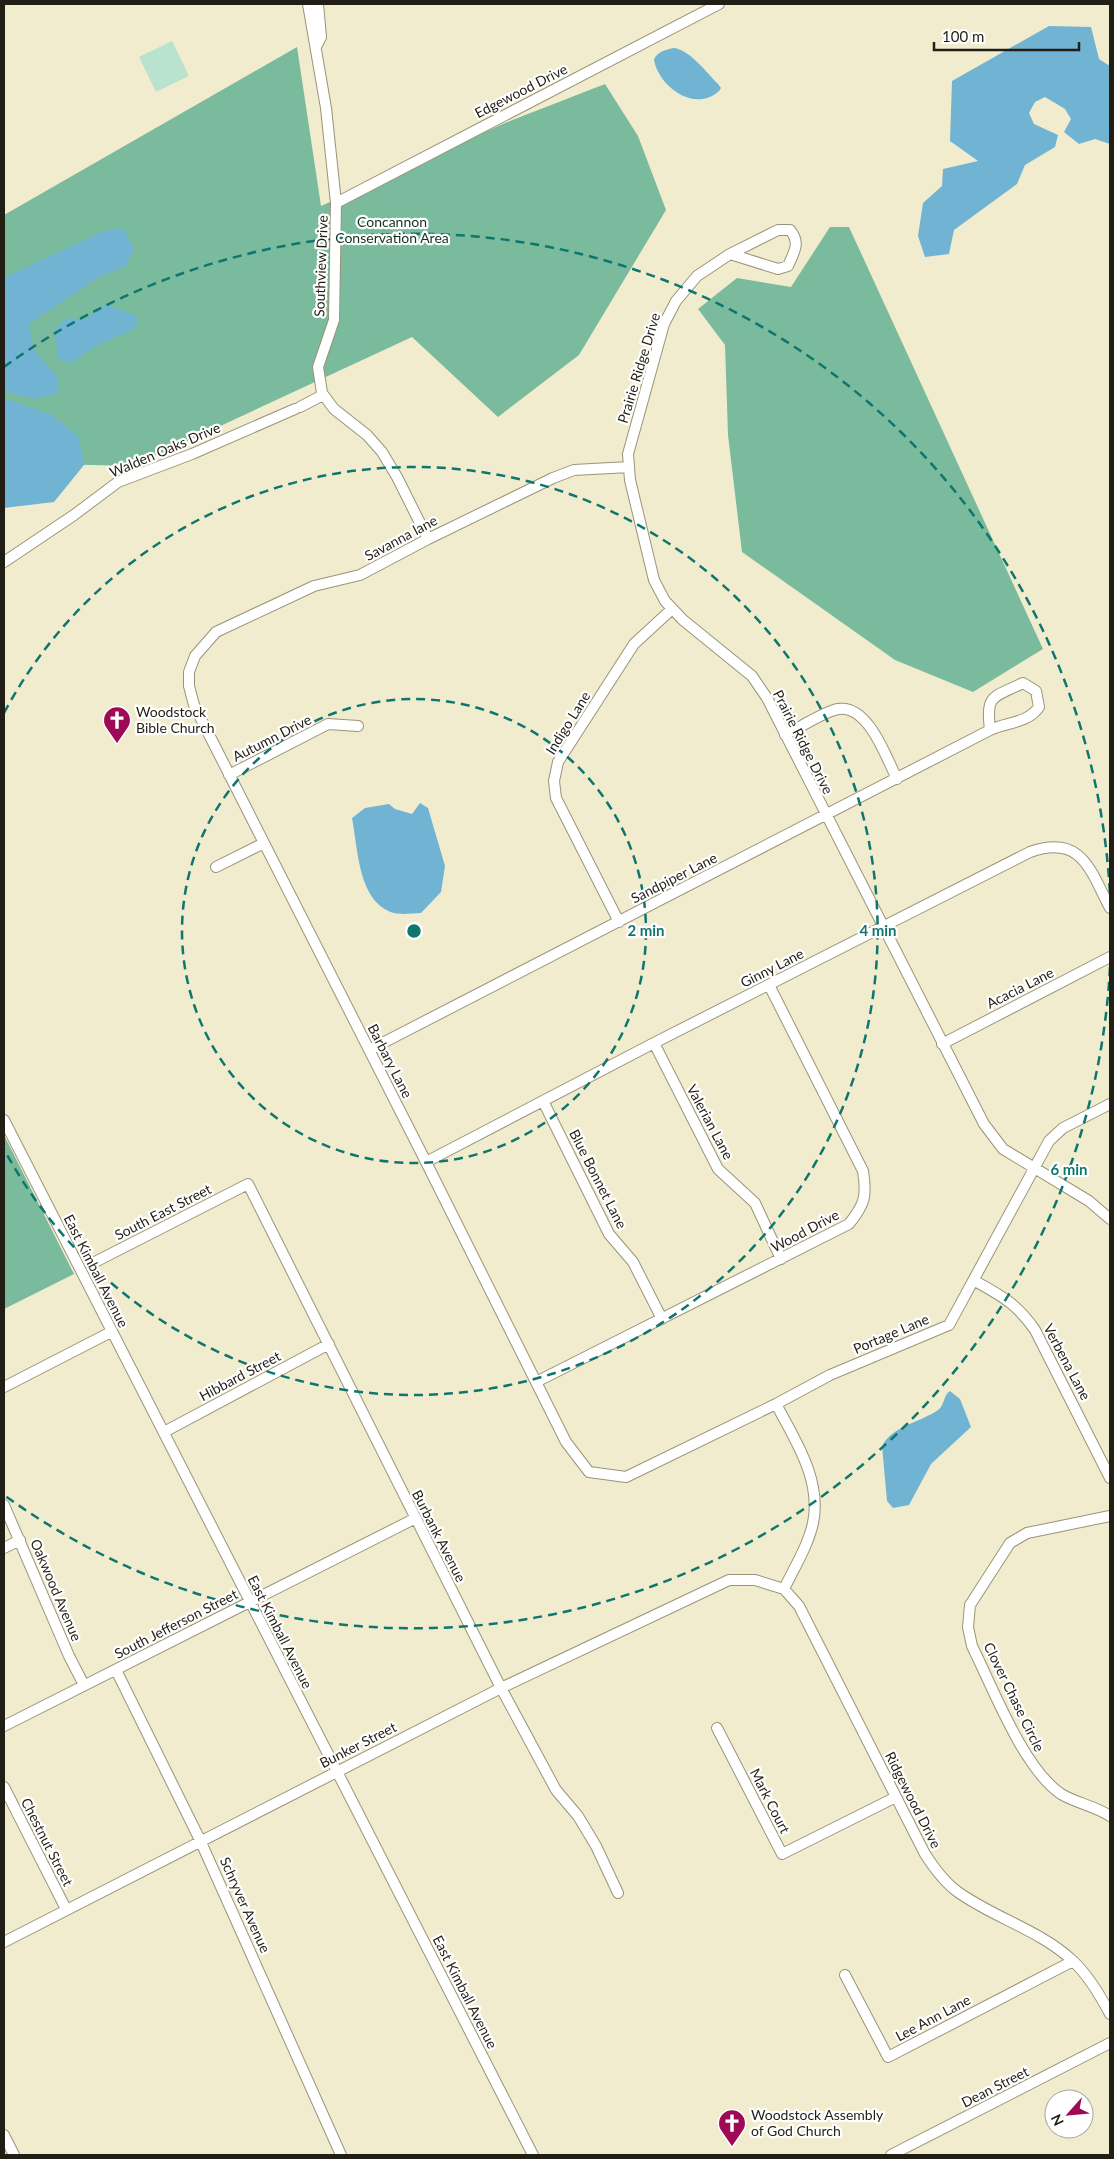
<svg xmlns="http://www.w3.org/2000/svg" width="1114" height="2159" viewBox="0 0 1114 2159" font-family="Lato,sans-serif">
  <rect width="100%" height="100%" fill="#f2eccf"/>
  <path fill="#b9e3cf" d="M 172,41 L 189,76 L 156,92 L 139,57 Z"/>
  <path fill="#79bb9c" d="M 297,47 L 321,206 L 505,123 L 605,84 L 638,136 L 666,210 L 579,355 L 498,417 L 412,337 L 134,466 L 4,463 L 4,215 Z
    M 830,227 L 849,227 L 1043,649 L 973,692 L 895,660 L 742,552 L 728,435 L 725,345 L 698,309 L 737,278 L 791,287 Z
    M 4,1135 L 74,1274 L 4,1309 Z"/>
  <path fill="#70b3d2" d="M 1049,26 L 1091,27 L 1099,59 L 1110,66 L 1110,144 L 1095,139 L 1079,144 L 1064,132 L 1071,119 L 1065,109 L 1045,97 L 1035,102 L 1029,113 L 1034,124 L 1058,135 L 1055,147 L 1025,165 L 1017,184 L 954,230 L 949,254 L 925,257 L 918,236 L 923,203 L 942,186 L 943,169 L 978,161 L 950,141 L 952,81 Z
    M 674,48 C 690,50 707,73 718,84 L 721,88 L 719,91 C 695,113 659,87 654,60 C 656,52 667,49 674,48 Z
    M 123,228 L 134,249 L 126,266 L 99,277 L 29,324 L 34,351 L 58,377 L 58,393 L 34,399 L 4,391 L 4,278 L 103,231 Z
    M 106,304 L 137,317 L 136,328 L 100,344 L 70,363 L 58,359 L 55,328 L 68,318 L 84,320 Z
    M 4,398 L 52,415 L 79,437 L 84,465 L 54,502 L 4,508 Z
    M 420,803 L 428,808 L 445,866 L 441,892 L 421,913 C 413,913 402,915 394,913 C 358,903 358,848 352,818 L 365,808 L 389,804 L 395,809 L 412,814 Z
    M 950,1391 L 960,1399 L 971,1427 L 931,1464 L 909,1505 L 893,1508 L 887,1501 L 882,1446 C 892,1426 921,1422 938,1410 C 945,1405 943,1395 950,1391 Z"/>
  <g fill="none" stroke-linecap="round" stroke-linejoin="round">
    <g stroke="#999479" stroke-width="12">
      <path id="minor" d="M 308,4 L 326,108 L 336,203 L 334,320 L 318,367 L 322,393 L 334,409 L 367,435 L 382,452 L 397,477 L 428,539
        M 317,45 L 321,37 L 318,4
        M 336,203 L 719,4
        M 730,254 L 778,269 L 788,266 C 794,252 801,243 790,230 L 778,230 L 730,254 L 697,276 L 676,301 L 664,324 L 628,454 L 630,480 L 654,580 L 665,601 L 683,620 L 752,676 L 767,698 L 984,1124 L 1003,1149 L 1089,1201 L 1110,1219
        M 300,407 L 323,395
        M 629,467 L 574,470 L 553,478 L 428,539 L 360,575 L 314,586 L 216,632 L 195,656 L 189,672 L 189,686 L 194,705 L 426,1162 L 566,1442 L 589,1472 L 626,1477 L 776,1404 L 830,1375 L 949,1325 L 1049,1141 L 1063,1128 L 1110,1104
        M 4,562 L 74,515 L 118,482 L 192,454 L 295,409
        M 785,735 C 799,728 823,712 838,709 C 868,704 886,757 897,779
        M 229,775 L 328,724 L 358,726
        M 216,867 L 264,843
        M 619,922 L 556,798 L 554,781 L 558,762 L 634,644 L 672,609
        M 654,1043 L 718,1169 L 755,1203 L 781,1259
        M 942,1044 L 1110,957
        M 369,1050 L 990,730 C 1006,722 1027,724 1039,707 L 1036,691 L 1023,683 C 992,698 986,694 990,730
        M 543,1101 L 609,1234 L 633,1262 L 662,1319
        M 4,1120 L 533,2155
        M 426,1162 L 654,1043 L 1030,852 C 1082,834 1090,870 1110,908
        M 91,1264 L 248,1184 L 501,1688 L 556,1790 L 578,1816 L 596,1846 L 618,1893
        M 975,1281 C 1002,1296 1017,1304 1035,1330 L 1110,1478
        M 536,1382 L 849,1224 C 865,1204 867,1196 863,1171 L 769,985
        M 4,1387 L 111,1332
        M 776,1404 C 795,1440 822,1480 813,1523 C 808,1546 794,1568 784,1589
        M 164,1432 L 329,1344
        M 4,1505 L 69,1656 L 84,1685
        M 1110,1516 L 1027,1533 L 1010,1543 L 970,1605 L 968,1627 L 972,1646 C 993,1688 1023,1768 1061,1794 C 1076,1803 1095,1806 1110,1816
        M 4,1548 L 20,1540
        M 116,1670 L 200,1840 L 341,2155
        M 4,1726 L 414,1519
        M 717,1728 L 782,1854 L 896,1797
        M 4,1787 L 66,1909
        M 4,1942 L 501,1688 L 729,1580 L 755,1580 L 784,1589 L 799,1606 L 925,1854 C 934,1868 944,1882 958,1892 C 994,1918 1040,1930 1073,1961 C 1089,1976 1100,1995 1110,2014
        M 845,1975 L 888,2057 L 1073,1961
        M 4,2135 L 14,2155
        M 891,2155 L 1110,2043"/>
    </g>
    <use href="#minor" stroke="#fff" stroke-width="10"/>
  </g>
  <g fill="none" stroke="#0f766e" stroke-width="2.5" stroke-dasharray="9 6">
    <circle cx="414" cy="931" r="232"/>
    <path d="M4 713A464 464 0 1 1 4 1149"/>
    <path d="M1110 967A697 697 0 0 1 4 1495M4 367A697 697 0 0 1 1110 895"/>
  </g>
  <defs>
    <g id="church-pin" transform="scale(1.4375)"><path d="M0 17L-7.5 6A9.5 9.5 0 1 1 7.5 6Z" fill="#9e0a55" stroke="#fff"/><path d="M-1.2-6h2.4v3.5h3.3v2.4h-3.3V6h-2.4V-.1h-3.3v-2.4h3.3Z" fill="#fff"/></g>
  </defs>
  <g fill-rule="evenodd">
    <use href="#church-pin" x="117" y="720"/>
    <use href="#church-pin" x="732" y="2123"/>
  </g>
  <g text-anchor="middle" stroke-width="4.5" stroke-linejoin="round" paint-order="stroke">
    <g font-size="14" fill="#211f15" stroke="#fff">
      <text transform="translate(521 91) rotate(-27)" y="5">Edgewood Drive</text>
      <text transform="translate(321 266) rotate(-88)" y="5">Southview Drive</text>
      <text transform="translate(639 368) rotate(-73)" y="5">Prairie Ridge Drive</text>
      <text transform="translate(165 450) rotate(-23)" y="5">Walden Oaks Drive</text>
      <text transform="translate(401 538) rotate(-28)" y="5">Savanna lane</text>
      <text transform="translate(568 723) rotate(-58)" y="5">Indigo Lane</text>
      <text transform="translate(272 738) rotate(-27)" y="5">Autumn Drive</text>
      <text transform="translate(803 742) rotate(63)" y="5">Prairie Ridge Drive</text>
      <text transform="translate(674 878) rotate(-27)" y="5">Sandpiper Lane</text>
      <text transform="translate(772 968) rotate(-27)" y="5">Ginny Lane</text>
      <text transform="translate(1020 988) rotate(-27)" y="5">Acacia Lane</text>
      <text transform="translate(390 1061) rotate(63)" y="5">Barbary Lane</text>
      <text transform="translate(710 1122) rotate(62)" y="5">Valerian Lane</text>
      <text transform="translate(598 1179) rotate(63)" y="5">Blue Bonnet Lane</text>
      <text transform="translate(163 1212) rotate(-27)" y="5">South East Street</text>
      <text transform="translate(805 1231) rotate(-28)" y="5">Wood Drive</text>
      <text transform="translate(96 1271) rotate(63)" y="5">East Kimball Avenue</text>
      <text transform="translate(891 1334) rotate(-23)" y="5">Portage Lane</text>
      <text transform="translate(1067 1362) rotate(62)" y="5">Verbena Lane</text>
      <text transform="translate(240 1376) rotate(-28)" y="5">Hibbard Street</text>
      <text transform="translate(439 1536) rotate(63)" y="5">Burbank Avenue</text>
      <text transform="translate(56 1590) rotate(67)" y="5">Oakwood Avenue</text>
      <text transform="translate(176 1624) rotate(-27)" y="5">South Jefferson Street</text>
      <text transform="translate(280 1632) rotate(63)" y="5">East Kimball Avenue</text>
      <text transform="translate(1014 1697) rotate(64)" y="5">Clover Chase Circle</text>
      <text transform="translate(358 1745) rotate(-27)" y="5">Bunker Street</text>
      <text transform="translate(913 1800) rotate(63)" y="5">Ridgewood Drive</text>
      <text transform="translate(770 1801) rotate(63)" y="5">Mark Court</text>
      <text transform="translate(47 1842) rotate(63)" y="5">Chestnut Street</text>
      <text transform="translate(245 1905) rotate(66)" y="5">Schryver Avenue</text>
      <text transform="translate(465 1992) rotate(63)" y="5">East Kimball Avenue</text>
      <text transform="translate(933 2018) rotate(-28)" y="5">Lee Ann Lane</text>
      <text transform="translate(995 2087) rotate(-27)" y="5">Dean Street</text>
    </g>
    <g font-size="14" fill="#123124" stroke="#fff">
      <text x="392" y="227">Concannon<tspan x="392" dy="16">Conservation Area</tspan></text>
    </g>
    <g font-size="14" fill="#211f15" stroke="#fff" text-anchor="start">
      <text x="136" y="717">Woodstock<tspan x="136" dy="16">Bible Church</tspan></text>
      <text x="751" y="2120">Woodstock Assembly<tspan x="751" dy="16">of God Church</tspan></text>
    </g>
  </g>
  <circle cx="414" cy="931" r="8" fill="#0f766e" stroke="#fff" stroke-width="2.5"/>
  <g font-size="15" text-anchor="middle" font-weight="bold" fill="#0f766e" stroke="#fff" stroke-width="4.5" stroke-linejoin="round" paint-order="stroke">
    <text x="646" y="936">2 min</text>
    <text x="878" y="936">4 min</text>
    <text x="1069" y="1175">6 min</text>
  </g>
  <rect width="1114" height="2159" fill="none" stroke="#211f15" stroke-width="10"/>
  <g transform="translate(1069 2114) rotate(243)"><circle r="24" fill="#ffffff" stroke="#a6a5a1"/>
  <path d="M0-4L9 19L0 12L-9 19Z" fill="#9e0a55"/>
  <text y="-8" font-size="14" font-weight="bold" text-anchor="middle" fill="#211f15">N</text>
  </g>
  <path d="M934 42v8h145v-8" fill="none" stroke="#211f15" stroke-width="2.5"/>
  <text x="942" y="42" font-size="15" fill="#211f15" stroke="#ffffff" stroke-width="4" paint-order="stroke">100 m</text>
</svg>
